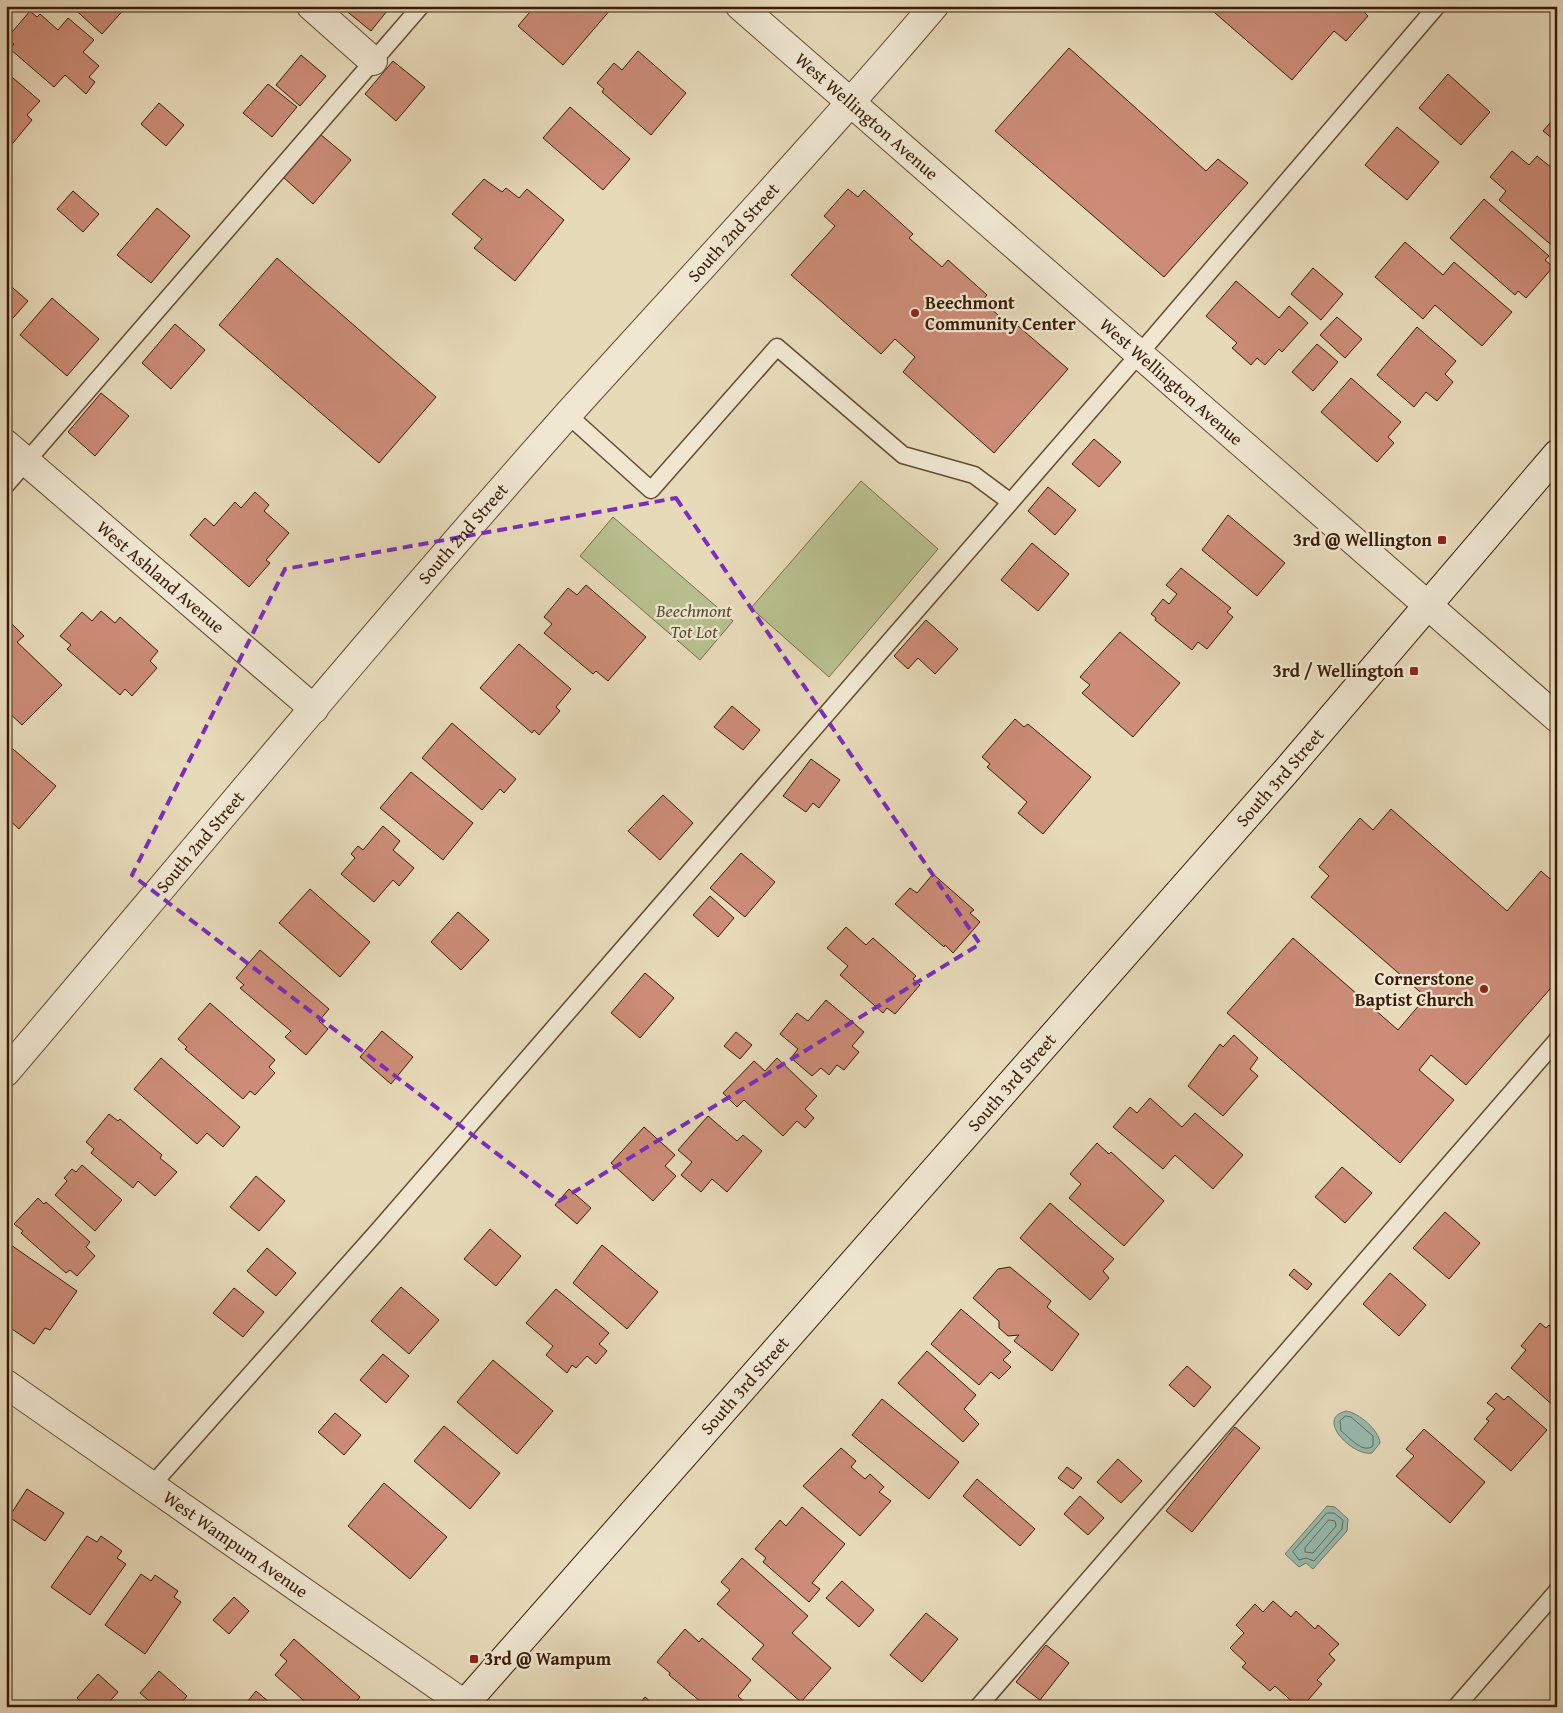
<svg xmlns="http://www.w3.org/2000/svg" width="1563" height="1713" viewBox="0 0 1563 1713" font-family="'Gentium Book Plus',serif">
  <rect width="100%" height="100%" fill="#e7dab9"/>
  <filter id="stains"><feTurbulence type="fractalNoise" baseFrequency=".004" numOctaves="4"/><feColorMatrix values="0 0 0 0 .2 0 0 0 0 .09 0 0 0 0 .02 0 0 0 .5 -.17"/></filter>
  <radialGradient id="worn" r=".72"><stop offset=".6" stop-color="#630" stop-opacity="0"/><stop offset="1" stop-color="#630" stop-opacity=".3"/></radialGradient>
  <path fill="#b8bf8e" stroke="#786c49" d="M 861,481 L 938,549 L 829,677 L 751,608 Z
    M 613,517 L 733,621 L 700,660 L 580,556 Z"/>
  <path fill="#97bbaf" stroke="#717b6b" d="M 1346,1411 C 1359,1413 1379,1430 1380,1443 L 1372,1453 C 1354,1457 1314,1419 1346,1411 Z
    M 1327,1506 L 1335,1507 L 1348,1519 L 1347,1531 L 1313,1569 L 1306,1563 L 1299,1567 L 1285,1554 Z"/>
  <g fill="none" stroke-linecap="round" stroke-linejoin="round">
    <path stroke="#686a5a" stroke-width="1" d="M 1346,1416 L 1351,1417 L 1373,1436 L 1373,1446 C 1363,1454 1350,1438 1341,1431 L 1340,1421 Z
      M 1327,1513 L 1334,1513 L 1343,1520 L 1342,1529 L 1314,1561 L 1306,1558 L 1299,1560 L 1293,1552 Z
      M 1329,1520 L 1335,1521 L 1336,1526 L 1313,1553 L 1305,1552 L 1305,1548 Z"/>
  </g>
  <path fill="#cc8c77" stroke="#391a04" d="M 71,6 L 127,6 L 102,34 Z
    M 346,6 L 391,6 L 371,31 L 344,9 Z
    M 535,6 L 607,6 L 611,9 L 563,65 L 518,26 Z
    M 1207,6 L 1358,6 L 1368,16 L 1346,41 L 1334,31 L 1292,80 Z
    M 30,11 L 37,17 L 40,14 L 58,30 L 68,18 L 94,40 L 83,52 L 99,66 L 89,77 L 95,82 L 86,94 L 65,75 L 54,87 L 10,49 L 14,44 L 7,38 Z
    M 1069,48 L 1206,171 L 1218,159 L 1248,183 L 1164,277 L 995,131 Z
    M 638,51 L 686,93 L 651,135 L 602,92 L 604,89 L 597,83 L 614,63 L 622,70 Z
    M 301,55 L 326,76 L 300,106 L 276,85 Z
    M 393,61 L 425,87 L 396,121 L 365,94 Z
    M 6,72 L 40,101 L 27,115 L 32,120 L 8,149 L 6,147 Z
    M 1448,74 L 1490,112 L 1461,145 L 1419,108 Z
    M 268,84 L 297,107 L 272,137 L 243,113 Z
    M 159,103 L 184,125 L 166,146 L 141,124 Z
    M 570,107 L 630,159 L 603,190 L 543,138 Z
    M 1557,115 L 1557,142 L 1543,131 Z
    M 1397,127 L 1439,162 L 1407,200 L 1365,165 Z
    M 320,134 L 351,160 L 313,204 L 283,177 Z
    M 1512,151 L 1529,165 L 1537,156 L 1557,172 L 1556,249 L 1499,200 L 1506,191 L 1490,177 Z
    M 484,179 L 502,192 L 506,188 L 519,198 L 527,189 L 564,220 L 515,281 L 474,248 L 482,239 L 452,214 Z
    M 848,189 L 858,197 L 864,190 L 913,234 L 909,238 L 942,267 L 948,260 L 987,295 L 982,301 L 1015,330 L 1018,326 L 1068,369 L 994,453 L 903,372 L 915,357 L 895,339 L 881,354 L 791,275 L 835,226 L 824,216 Z
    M 73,191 L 99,214 L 83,232 L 57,209 Z
    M 1484,199 L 1549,256 L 1545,260 L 1553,267 L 1526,298 L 1518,291 L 1515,295 L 1450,238 Z
    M 157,208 L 190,236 L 151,283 L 117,255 Z
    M 1405,242 L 1443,275 L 1454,262 L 1512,312 L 1482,346 L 1435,305 L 1423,319 L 1375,277 Z
    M 277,258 L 436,397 L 379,463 L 219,325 Z
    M 1313,268 L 1343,294 L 1321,320 L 1291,294 Z
    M 1236,281 L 1279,318 L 1289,306 L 1308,323 L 1282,352 L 1279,349 L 1265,365 L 1257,358 L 1251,365 L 1232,348 L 1237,343 L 1206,316 Z
    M 6,282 L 28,301 L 6,326 Z
    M 52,298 L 99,339 L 67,376 L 20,335 Z
    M 1337,317 L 1362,339 L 1345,358 L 1320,335 Z
    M 175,324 L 205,350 L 171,389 L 142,363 Z
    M 1417,327 L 1456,361 L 1445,374 L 1453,382 L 1437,401 L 1426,392 L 1414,407 L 1377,375 Z
    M 1317,344 L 1338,362 L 1313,391 L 1292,372 Z
    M 1351,378 L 1401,422 L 1388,437 L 1394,443 L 1377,462 L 1321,412 Z
    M 101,393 L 129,416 L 95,456 L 68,432 Z
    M 1094,439 L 1121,462 L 1099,487 L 1072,464 Z
    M 1048,487 L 1076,510 L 1055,535 L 1028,511 Z
    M 255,492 L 269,505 L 264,511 L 289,533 L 266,560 L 270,563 L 249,587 L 190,535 L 205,518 L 214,526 L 235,502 L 241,508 Z
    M 1228,515 L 1285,563 L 1257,596 L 1202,550 Z
    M 1032,543 L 1069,574 L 1038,611 L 1001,580 Z
    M 1181,568 L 1231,608 L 1227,612 L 1233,617 L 1207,649 L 1198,642 L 1192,650 L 1155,620 L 1156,618 L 1151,614 L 1163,599 L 1169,604 L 1177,594 L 1166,585 Z
    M 586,585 L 646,637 L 608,681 L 596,671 L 593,674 L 544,633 L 552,624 L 544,617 L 568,588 L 577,595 Z
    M 101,611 L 115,623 L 120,617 L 158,651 L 150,661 L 157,668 L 132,696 L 125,689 L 120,695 L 67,649 L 71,645 L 60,636 L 82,612 L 92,621 Z
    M 6,618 L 24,636 L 17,642 L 62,685 L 22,725 L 6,710 Z
    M 926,620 L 958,649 L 935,674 L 918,658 L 908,669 L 894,656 Z
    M 1120,632 L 1180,683 L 1133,737 L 1082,693 L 1090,685 L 1080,677 Z
    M 519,644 L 571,689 L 556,707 L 560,711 L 539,735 L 534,730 L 532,733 L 480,688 Z
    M 732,706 L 760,730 L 743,750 L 714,727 Z
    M 1015,719 L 1024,727 L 1028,724 L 1091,777 L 1043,834 L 1018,813 L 1027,802 L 987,767 L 990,764 L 982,757 Z
    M 452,723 L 516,779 L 504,793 L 500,789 L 482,810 L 422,758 Z
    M 6,743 L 56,786 L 19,829 L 6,817 Z
    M 811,759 L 840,780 L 819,808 L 813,803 L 806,812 L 783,796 Z
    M 411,772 L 473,823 L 443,860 L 380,808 Z
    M 663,795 L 693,823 L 660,860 L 628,831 Z
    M 1391,809 L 1507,911 L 1541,871 L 1550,879 L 1557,871 L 1557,981 L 1466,1085 L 1431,1055 L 1419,1070 L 1454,1100 L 1400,1163 L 1227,1013 L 1293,938 L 1398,1030 L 1426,997 L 1311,897 L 1329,876 L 1319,867 L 1360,818 L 1373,830 Z
    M 383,826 L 400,841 L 393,850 L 414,868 L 399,886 L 393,880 L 374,902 L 341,874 L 355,858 L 351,854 L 358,846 L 363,850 Z
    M 741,853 L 775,882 L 745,917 L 710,888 Z
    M 933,874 L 974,910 L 970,913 L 980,922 L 953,953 L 945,945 L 944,947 L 895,904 L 910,888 L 917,893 Z
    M 310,889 L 370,942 L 340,977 L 279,923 Z
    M 710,896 L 734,918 L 718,937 L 693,915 Z
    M 458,912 L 489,940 L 461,970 L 431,942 Z
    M 846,927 L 866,945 L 873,938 L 916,976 L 913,979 L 920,985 L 895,1014 L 887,1008 L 883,1013 L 840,975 L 848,966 L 827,948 Z
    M 260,950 L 329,1009 L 319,1021 L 328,1029 L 306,1055 L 285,1037 L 291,1031 L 240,988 L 244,985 L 236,978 Z
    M 645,973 L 674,998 L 640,1038 L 611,1013 Z
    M 826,1000 L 864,1032 L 852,1046 L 859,1052 L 844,1070 L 837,1065 L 829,1075 L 821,1068 L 812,1076 L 791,1058 L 798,1049 L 780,1034 L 797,1013 L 808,1021 Z
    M 210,1003 L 275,1060 L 269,1067 L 275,1073 L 255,1095 L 250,1091 L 243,1099 L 185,1049 L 187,1047 L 178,1039 Z
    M 382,1031 L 413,1057 L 391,1084 L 360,1057 Z
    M 736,1032 L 752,1045 L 740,1059 L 724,1046 Z
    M 1234,1035 L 1258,1058 L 1250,1069 L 1258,1076 L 1223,1116 L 1188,1086 L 1220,1044 L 1223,1047 Z
    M 161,1058 L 240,1127 L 223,1147 L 207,1133 L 197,1144 L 134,1089 Z
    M 777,1058 L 817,1096 L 805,1109 L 814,1118 L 805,1128 L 797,1121 L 783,1136 L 744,1100 L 737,1107 L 723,1093 L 754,1061 L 765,1071 Z
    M 1150,1098 L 1182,1127 L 1195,1113 L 1243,1155 L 1213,1189 L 1175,1155 L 1163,1169 L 1113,1127 L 1130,1107 L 1137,1113 Z
    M 109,1114 L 118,1121 L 120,1119 L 162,1155 L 160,1158 L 177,1172 L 155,1196 L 138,1181 L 133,1188 L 91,1153 L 94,1149 L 86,1142 Z
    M 708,1116 L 737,1141 L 743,1135 L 762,1151 L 727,1192 L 712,1179 L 701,1192 L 681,1175 L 692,1162 L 678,1150 Z
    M 644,1127 L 675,1155 L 665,1166 L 676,1176 L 653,1201 L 611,1163 Z
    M 1097,1143 L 1109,1154 L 1111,1152 L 1164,1201 L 1124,1246 L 1069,1198 L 1081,1184 L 1070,1174 Z
    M 82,1165 L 122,1200 L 95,1231 L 55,1195 L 67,1181 L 64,1178 L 72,1169 L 76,1172 Z
    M 1342,1167 L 1372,1193 L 1345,1223 L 1315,1197 Z
    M 256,1176 L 285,1201 L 259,1231 L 230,1207 Z
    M 569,1189 L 591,1208 L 577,1224 L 555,1205 Z
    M 38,1198 L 44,1204 L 46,1202 L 90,1242 L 86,1247 L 95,1256 L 77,1276 L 70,1270 L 66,1273 L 21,1233 L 23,1231 L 14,1224 Z
    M 1050,1203 L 1114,1259 L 1103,1271 L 1109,1278 L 1090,1300 L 1020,1238 Z
    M 1445,1212 L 1480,1243 L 1449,1279 L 1413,1248 Z
    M 490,1229 L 521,1256 L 496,1286 L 464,1259 Z
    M 11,1245 L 77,1291 L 50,1330 L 45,1328 L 34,1344 L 6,1325 L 6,1253 Z
    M 602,1245 L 658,1292 L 627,1329 L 573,1283 Z
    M 267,1248 L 296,1273 L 276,1296 L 247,1271 Z
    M 1010,1267 L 1051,1301 L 1047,1307 L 1079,1334 L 1052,1371 L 1014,1341 L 1019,1335 L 1008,1336 L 999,1328 L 999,1321 L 973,1298 L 998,1269 Z
    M 1294,1269 L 1312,1284 L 1307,1290 L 1289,1275 Z
    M 1390,1273 L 1426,1305 L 1399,1336 L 1363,1304 Z
    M 401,1287 L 439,1320 L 409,1354 L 371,1321 Z
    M 234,1288 L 264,1312 L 243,1337 L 213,1313 Z
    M 556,1289 L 609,1333 L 599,1344 L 607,1351 L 596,1364 L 587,1356 L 576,1368 L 572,1365 L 567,1373 L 546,1355 L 553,1346 L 526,1323 Z
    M 961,1309 L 1011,1352 L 1003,1360 L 1011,1367 L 999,1379 L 991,1372 L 979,1385 L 931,1344 Z
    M 1540,1323 L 1546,1328 L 1549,1325 L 1557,1331 L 1557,1409 L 1511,1368 L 1526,1350 L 1521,1346 Z
    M 927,1351 L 976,1395 L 964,1409 L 979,1424 L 963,1442 L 898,1383 Z
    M 383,1354 L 409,1376 L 386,1403 L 360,1380 Z
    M 493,1360 L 553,1411 L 517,1454 L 457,1402 Z
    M 1187,1366 L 1211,1387 L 1194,1407 L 1169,1385 Z
    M 1496,1393 L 1504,1400 L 1508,1396 L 1547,1430 L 1511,1471 L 1474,1439 L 1489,1421 L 1486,1419 L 1495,1409 L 1487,1403 Z
    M 882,1399 L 959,1462 L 929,1499 L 852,1435 Z
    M 335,1413 L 361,1435 L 344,1455 L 318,1432 Z
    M 444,1426 L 500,1473 L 470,1509 L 414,1461 Z
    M 1235,1427 L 1260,1448 L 1192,1532 L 1166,1511 Z
    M 1424,1429 L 1485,1482 L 1450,1523 L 1396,1476 L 1414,1456 L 1406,1449 Z
    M 841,1448 L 856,1461 L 851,1467 L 865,1479 L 870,1474 L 884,1487 L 879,1492 L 891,1501 L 860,1536 L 803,1486 Z
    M 1118,1459 L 1142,1481 L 1121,1503 L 1097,1482 Z
    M 1067,1467 L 1082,1478 L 1073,1489 L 1058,1478 Z
    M 977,1479 L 1035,1529 L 1020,1546 L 963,1496 Z
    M 384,1483 L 447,1537 L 410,1579 L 348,1526 Z
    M 27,1489 L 64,1513 L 45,1541 L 9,1517 Z
    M 1080,1496 L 1104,1518 L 1088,1535 L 1064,1514 Z
    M 802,1507 L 845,1544 L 812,1583 L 820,1589 L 809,1602 L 763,1562 L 766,1558 L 755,1549 L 780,1520 L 786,1526 Z
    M 87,1536 L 97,1542 L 101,1536 L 122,1551 L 117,1558 L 126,1564 L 90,1615 L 51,1587 Z
    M 742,1558 L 808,1616 L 792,1633 L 831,1668 L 801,1702 L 752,1659 L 764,1645 L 717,1604 L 730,1590 L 721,1582 Z
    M 141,1574 L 151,1581 L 155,1575 L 178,1591 L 174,1597 L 181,1602 L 145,1654 L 105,1625 Z
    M 842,1581 L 874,1610 L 859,1627 L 826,1598 Z
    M 234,1597 L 249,1611 L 229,1634 L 213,1620 Z
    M 1273,1601 L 1291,1617 L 1296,1611 L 1315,1629 L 1318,1625 L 1339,1644 L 1329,1654 L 1335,1660 L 1317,1680 L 1322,1684 L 1302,1707 L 1298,1707 L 1275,1686 L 1270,1691 L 1242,1667 L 1246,1663 L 1230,1648 L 1244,1633 L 1236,1625 L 1255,1604 L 1263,1612 Z
    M 926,1613 L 958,1639 L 922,1682 L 890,1655 Z
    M 685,1629 L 699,1642 L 702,1638 L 751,1680 L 738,1696 L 750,1707 L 707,1707 L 669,1675 L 670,1673 L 657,1662 Z
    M 294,1639 L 360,1697 L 352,1707 L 311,1707 L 275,1675 L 287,1661 L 280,1655 Z
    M 1046,1645 L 1069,1663 L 1040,1700 L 1016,1682 Z
    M 159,1671 L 187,1696 L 178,1707 L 156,1707 L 140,1693 Z
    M 98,1674 L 118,1692 L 105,1707 L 86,1707 L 77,1698 Z
    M 256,1691 L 275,1707 L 243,1707 Z
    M 645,1697 L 657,1707 L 637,1707 Z"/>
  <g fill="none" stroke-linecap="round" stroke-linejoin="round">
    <g stroke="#644a31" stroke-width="19">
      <path id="lane" d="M 568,415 L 651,490 L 777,347 L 903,455 L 974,475 L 1009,501
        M 6,485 L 421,6
        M 152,1485 L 376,1233 L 1140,353 L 1437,6
        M 978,1707 L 1557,1040
        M 1456,1707 L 1557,1591"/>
    </g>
    <g stroke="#644a31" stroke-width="30">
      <g id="street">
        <path d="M 311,6 L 373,61"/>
        <path id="s1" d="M 740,6 L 1557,718"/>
        <path id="s2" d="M 6,444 L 314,709"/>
        <path id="s3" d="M 6,1072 C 193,852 377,629 569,413 C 691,278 816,145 934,6"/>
        <path id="s4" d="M 6,1384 L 464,1704"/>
      </g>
    </g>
    <g stroke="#391a04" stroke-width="30">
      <g id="secondary">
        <path id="s5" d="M 462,1707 L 1287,770 L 1557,454"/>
      </g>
    </g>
    <use href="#lane" stroke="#efe7d2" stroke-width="16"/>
    <use href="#street" stroke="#efe7d2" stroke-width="28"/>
    <use href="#secondary" stroke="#efe7d2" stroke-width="28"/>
  </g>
  <path fill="none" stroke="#7b2cbf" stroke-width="4" stroke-dasharray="10 6" stroke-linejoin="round" d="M 676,498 L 980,944 L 559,1201 L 132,875 L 285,569 Z"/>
  <g fill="#8f2418" stroke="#efe7d2" stroke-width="2">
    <circle cx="915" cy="313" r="5"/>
    <rect x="1437" y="535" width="10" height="10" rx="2.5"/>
    <rect x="1409" y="666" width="10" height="10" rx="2.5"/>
    <circle cx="1484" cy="989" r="5"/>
    <rect x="469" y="1654" width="10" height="10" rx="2.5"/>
  </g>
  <g text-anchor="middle" stroke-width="4.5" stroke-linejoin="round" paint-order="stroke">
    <g font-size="18" fill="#391a04" stroke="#efe7d2">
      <text dy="6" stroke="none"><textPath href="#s1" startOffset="168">West Wellington Avenue</textPath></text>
      <text dy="6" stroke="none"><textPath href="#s3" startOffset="1111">South 2nd Street</textPath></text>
      <text dy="6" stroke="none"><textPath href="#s1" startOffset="572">West Wellington Avenue</textPath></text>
      <text dy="6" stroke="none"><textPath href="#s3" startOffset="706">South 2nd Street</textPath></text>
      <text dy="6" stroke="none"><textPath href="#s2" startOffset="204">West Ashland Avenue</textPath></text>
      <text dy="6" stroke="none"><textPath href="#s5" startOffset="1238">South 3rd Street</textPath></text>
      <text dy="6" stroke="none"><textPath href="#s3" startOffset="301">South 2nd Street</textPath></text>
      <text dy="6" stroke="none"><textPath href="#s5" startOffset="832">South 3rd Street</textPath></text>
      <text dy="6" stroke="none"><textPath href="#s5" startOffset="428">South 3rd Street</textPath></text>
      <text dy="6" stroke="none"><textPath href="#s4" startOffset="280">West Wampum Avenue</textPath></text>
    </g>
    <g font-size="18" font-weight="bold" fill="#391a04" stroke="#efe7d2" text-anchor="end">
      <text x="925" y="309" text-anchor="start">Beechmont<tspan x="925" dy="21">Community Center</tspan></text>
      <text x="1432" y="546">3rd @ Wellington</text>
      <text x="1404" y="677">3rd / Wellington</text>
      <text x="1474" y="985">Cornerstone<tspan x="1474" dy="21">Baptist Church</tspan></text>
      <text x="484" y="1665" text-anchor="start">3rd @ Wampum</text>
    </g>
    <g font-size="18" font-style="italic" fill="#5f4c2d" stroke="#efe7d2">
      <text x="694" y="617">Beechmont<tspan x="694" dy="21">Tot Lot</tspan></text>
    </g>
  </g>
  <rect width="1563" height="1713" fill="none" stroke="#e7dab9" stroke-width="25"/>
  <rect x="8" y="8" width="1548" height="1698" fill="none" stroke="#391a04" stroke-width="2.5"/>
  <rect x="12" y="12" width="1538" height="1688" fill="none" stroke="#391a04"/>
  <rect width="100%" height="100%" filter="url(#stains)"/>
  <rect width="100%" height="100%" fill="url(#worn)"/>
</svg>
